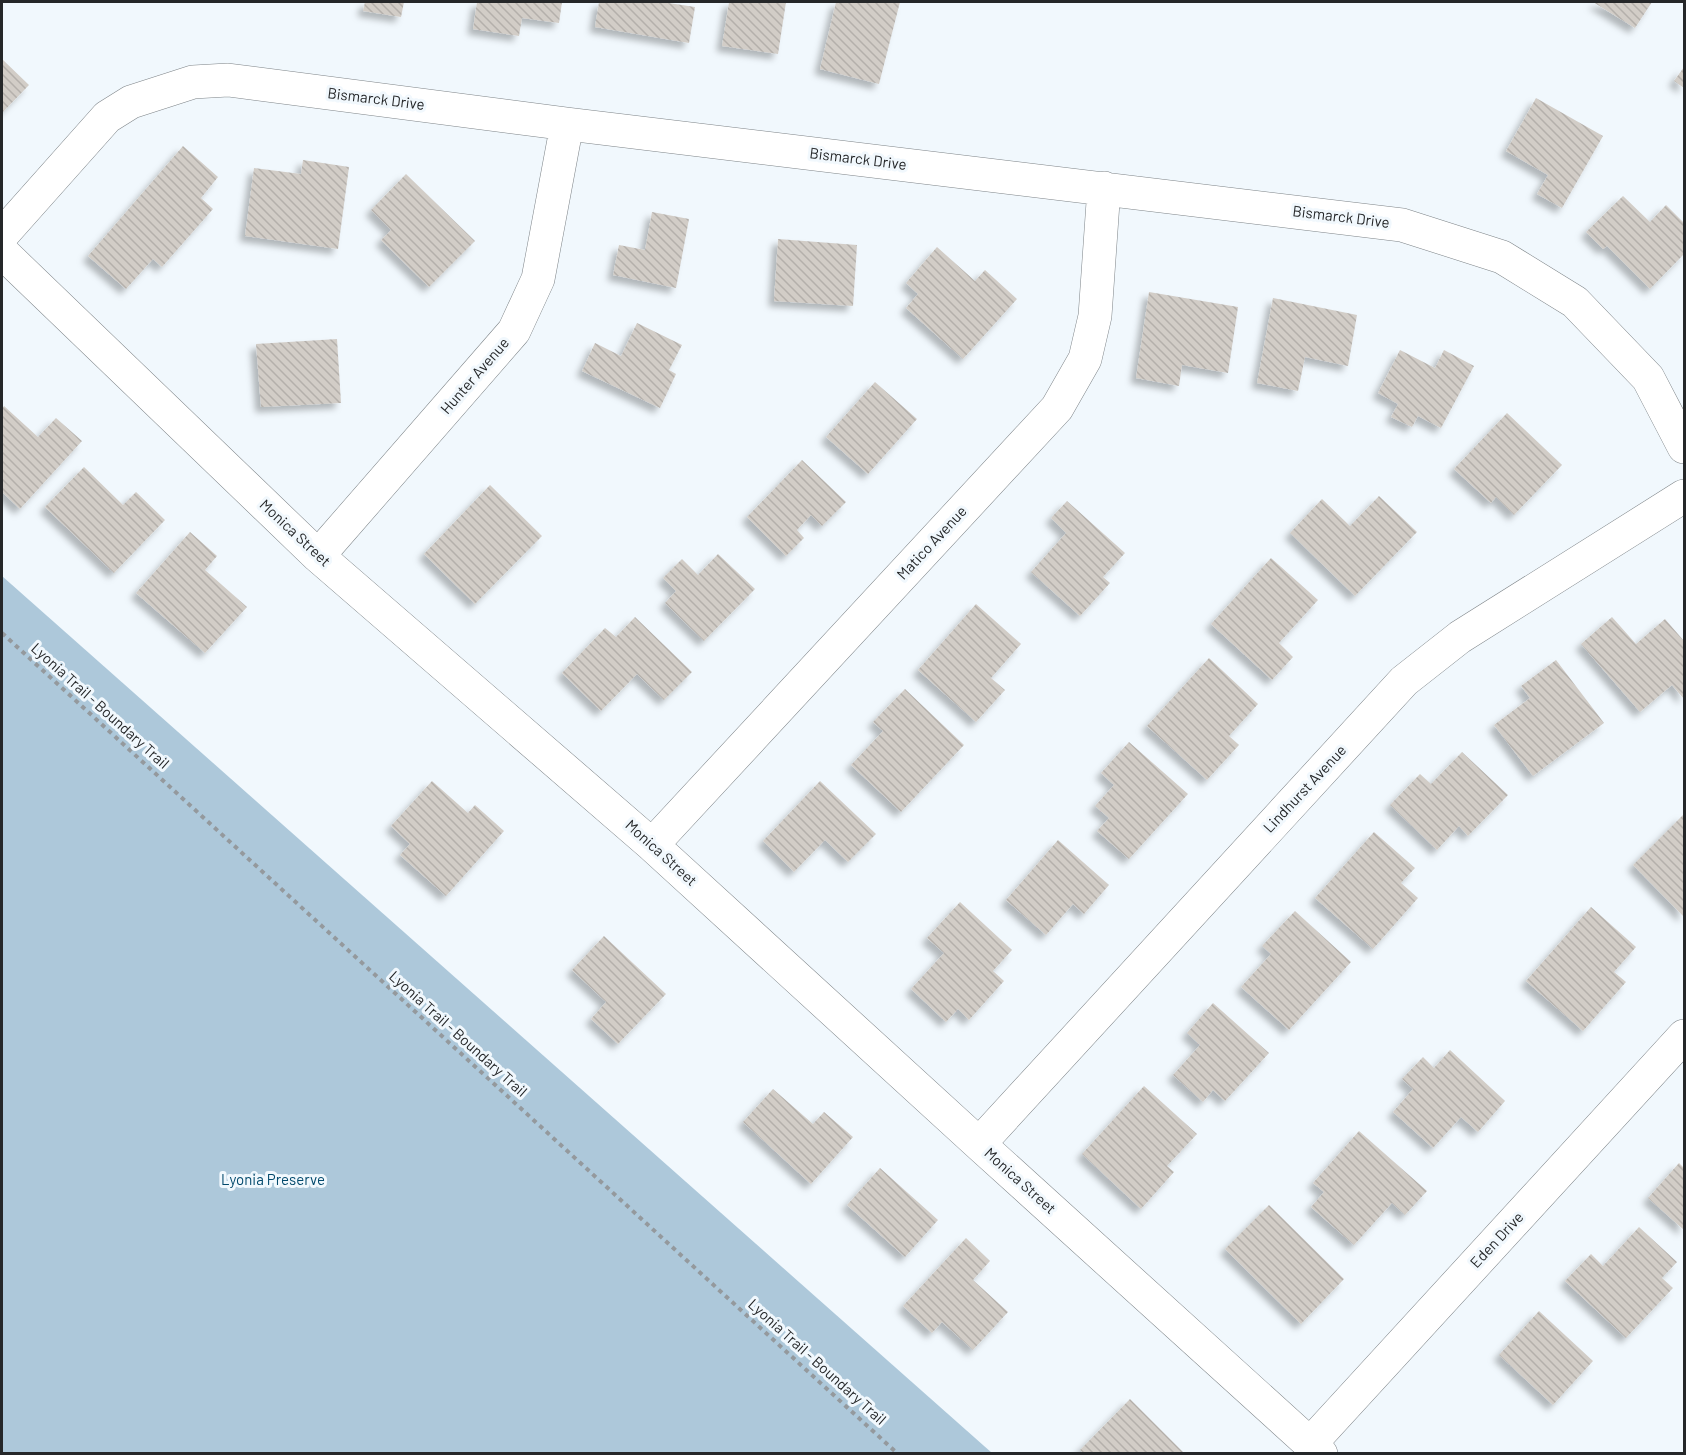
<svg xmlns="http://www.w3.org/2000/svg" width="1686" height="1455" viewBox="0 0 1686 1455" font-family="Barlow,sans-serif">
  <defs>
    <pattern id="building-back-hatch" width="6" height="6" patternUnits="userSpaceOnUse" patternTransform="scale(1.5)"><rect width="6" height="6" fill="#d2cdc7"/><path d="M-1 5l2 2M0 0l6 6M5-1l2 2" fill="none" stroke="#b4b0ab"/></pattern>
    <filter id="shadow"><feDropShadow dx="-5.5" dy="5.5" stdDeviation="3" flood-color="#0004"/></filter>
  </defs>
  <rect width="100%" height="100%" fill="#f1f8fd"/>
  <path fill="#adc8da" d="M 2,576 L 992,1453 L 2,1453 Z"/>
  <path fill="url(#building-back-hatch)" filter="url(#shadow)" d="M 365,2 L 404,2 L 401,17 L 363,11 Z
    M 477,2 L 562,2 L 559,23 L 522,18 L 519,36 L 473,29 Z
    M 599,2 L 662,2 L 695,7 L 689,43 L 595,27 Z
    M 729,2 L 786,2 L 778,54 L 722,46 Z
    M 836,2 L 900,2 L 879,84 L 820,69 Z
    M 1593,2 L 1652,2 L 1635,28 Z
    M 2,59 L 29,85 L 2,113 Z
    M 1684,67 L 1684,88 L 1674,81 Z
    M 1536,98 L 1603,136 L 1562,208 L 1537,194 L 1548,175 L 1506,151 Z
    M 183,146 L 218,177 L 201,198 L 213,209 L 162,267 L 153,259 L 126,289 L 88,256 Z
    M 303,160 L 349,167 L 338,249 L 245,236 L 254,168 L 301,174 Z
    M 406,174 L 475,241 L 429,287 L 381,240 L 391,230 L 371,210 Z
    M 1623,196 L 1650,222 L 1666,205 L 1684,223 L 1684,254 L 1650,289 L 1607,246 L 1603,249 L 1586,232 Z
    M 652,212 L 689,219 L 676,288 L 613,275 L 619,245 L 645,250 Z
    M 778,239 L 857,245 L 853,306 L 774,301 Z
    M 937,247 L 975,281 L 985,270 L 1017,299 L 963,359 L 906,308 L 918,294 L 906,283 Z
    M 1149,292 L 1238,307 L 1228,373 L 1182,365 L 1179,386 L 1136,378 Z
    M 1273,298 L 1357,315 L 1348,366 L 1305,357 L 1298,391 L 1257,383 Z
    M 637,323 L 682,345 L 669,370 L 676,374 L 660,408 L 582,371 L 595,343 L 621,356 Z
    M 337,339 L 341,403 L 261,407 L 256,344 Z
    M 1400,350 L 1435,368 L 1444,350 L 1474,366 L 1441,428 L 1418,416 L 1412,427 L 1391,417 L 1398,404 L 1378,393 Z
    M 875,382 L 917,419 L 868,474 L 826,437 Z
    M 4,406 L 38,437 L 56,418 L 82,441 L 20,509 L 2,492 L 2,409 Z
    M 1507,413 L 1562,465 L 1514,515 L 1496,497 L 1491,503 L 1454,469 Z
    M 802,460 L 846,502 L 822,526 L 811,515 L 797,530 L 804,538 L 786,556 L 747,517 Z
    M 84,467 L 123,505 L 136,492 L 165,520 L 114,573 L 45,507 Z
    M 490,485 L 542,536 L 475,604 L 424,554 Z
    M 1379,496 L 1417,532 L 1355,596 L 1290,533 L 1322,499 L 1350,526 Z
    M 1067,501 L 1125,553 L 1103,577 L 1110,583 L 1080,616 L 1031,572 L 1066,533 L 1051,518 Z
    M 190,532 L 217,556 L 205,570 L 247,607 L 205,653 L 136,593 Z
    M 718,554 L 755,589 L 704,641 L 665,603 L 676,591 L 663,578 L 682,559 L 698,575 Z
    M 1271,558 L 1318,600 L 1279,643 L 1293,657 L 1272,680 L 1211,624 Z
    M 976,604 L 1021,644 L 991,678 L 1005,690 L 976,722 L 918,670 Z
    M 635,617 L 692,672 L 664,700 L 637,674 L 601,711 L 562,673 L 605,628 L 616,637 Z
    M 1612,617 L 1636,644 L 1665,619 L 1684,641 L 1684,699 L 1672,685 L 1640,712 L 1581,644 Z
    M 1209,658 L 1258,704 L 1229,736 L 1239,745 L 1207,780 L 1147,726 Z
    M 1556,660 L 1604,723 L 1533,776 L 1494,725 L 1530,698 L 1521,686 Z
    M 905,689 L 964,745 L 901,812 L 851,765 L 883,731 L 873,722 Z
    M 1129,742 L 1188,794 L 1129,859 L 1097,831 L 1109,818 L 1095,806 L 1114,785 L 1101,773 Z
    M 1462,752 L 1508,795 L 1468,836 L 1459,826 L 1437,850 L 1390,805 L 1420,774 L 1431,784 Z
    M 432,781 L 468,813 L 475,805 L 504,831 L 446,896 L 400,855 L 410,844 L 391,826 Z
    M 820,781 L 876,834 L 848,862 L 825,840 L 794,872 L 763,841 Z
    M 1684,814 L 1684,917 L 1633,865 Z
    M 1374,832 L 1415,868 L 1401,883 L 1418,898 L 1373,949 L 1315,898 Z
    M 1058,840 L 1109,885 L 1084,914 L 1073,904 L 1046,935 L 1006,900 Z
    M 960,902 L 1012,950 L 993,971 L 1004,981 L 969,1020 L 958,1009 L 946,1022 L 911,989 L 944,953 L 927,938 Z
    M 1591,907 L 1636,947 L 1614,972 L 1626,982 L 1583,1031 L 1526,981 Z
    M 1295,911 L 1351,962 L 1289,1030 L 1241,987 L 1271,954 L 1262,946 Z
    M 604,936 L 666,994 L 618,1044 L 591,1019 L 606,1002 L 572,970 Z
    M 1213,1003 L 1269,1053 L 1225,1101 L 1213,1090 L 1203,1102 L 1173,1075 L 1200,1045 L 1187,1033 Z
    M 1450,1050 L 1505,1101 L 1478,1132 L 1461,1117 L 1433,1148 L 1393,1112 L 1413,1089 L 1402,1079 L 1423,1057 L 1434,1068 Z
    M 1144,1086 L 1197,1134 L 1167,1166 L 1174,1172 L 1141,1209 L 1082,1154 Z
    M 773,1089 L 813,1124 L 824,1112 L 853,1137 L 811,1184 L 743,1122 Z
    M 1359,1131 L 1427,1191 L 1405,1215 L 1392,1203 L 1354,1245 L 1311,1207 L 1324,1192 L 1313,1183 Z
    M 1679,1163 L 1684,1168 L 1684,1230 L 1648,1198 Z
    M 880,1168 L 938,1220 L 905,1257 L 847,1205 Z
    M 1269,1205 L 1344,1279 L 1301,1324 L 1225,1249 Z
    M 1639,1227 L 1677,1262 L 1662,1278 L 1673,1288 L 1626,1338 L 1565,1281 L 1591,1254 L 1603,1266 Z
    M 966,1238 L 990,1261 L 973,1280 L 1008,1312 L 973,1350 L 942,1322 L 932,1333 L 903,1306 Z
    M 1539,1311 L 1593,1361 L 1553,1405 L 1499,1355 Z
    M 1130,1399 L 1183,1452 L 1182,1454 L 1084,1454 L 1080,1450 Z"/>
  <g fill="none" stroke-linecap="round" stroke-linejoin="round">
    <g stroke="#7e8488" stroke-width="34">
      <path id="minor" d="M 2,235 L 107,117 L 131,102 L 193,82 L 228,80 L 567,124 L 1402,225 L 1502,257 L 1575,302 L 1648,378 L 1684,447
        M 2,252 L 318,556 L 652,845 L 979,1144 L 1321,1454
        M 318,556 L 514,331 L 538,279 L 567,124
        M 652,845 L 1057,408 L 1085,359 L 1095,316 L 1104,188
        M 979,1144 L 1404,681 L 1460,637 L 1684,496
        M 1310,1444 L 1684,1036"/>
    </g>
    <path stroke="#94999d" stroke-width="4" stroke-dasharray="4.5 4.5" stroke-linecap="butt" d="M 2,633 L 898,1454"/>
    <use href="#minor" stroke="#fff" stroke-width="33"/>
  </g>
  <g text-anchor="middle" stroke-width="6" stroke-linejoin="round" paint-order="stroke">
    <g font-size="15" fill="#252729" stroke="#f1f8fd">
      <text transform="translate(376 99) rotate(7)" y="5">Bismarck Drive</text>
      <text transform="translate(858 159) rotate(7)" y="5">Bismarck Drive</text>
      <text transform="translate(1341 217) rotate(7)" y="5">Bismarck Drive</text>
      <text transform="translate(475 376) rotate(-49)" y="5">Hunter Avenue</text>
      <text transform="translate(295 533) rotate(43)" y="5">Monica Street</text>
      <text transform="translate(932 543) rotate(-47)" y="5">Matico Avenue</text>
      <text transform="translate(100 706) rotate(42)" y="5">Lyonia Trail - Boundary Trail</text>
      <text transform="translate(1305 789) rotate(-47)" y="5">Lindhurst Avenue</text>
      <text transform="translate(661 853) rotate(42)" y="5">Monica Street</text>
      <text transform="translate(458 1034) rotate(42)" y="5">Lyonia Trail - Boundary Trail</text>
      <text transform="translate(1020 1181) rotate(42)" y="5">Monica Street</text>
      <text transform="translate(1497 1240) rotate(-47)" y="5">Eden Drive</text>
      <text transform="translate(817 1362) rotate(42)" y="5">Lyonia Trail - Boundary Trail</text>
    </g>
    <g font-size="15" fill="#02496c" stroke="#f1f8fd">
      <text x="273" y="1185">Lyonia Preserve</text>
    </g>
  </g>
  <rect width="1686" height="1455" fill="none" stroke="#252729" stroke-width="6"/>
</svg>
